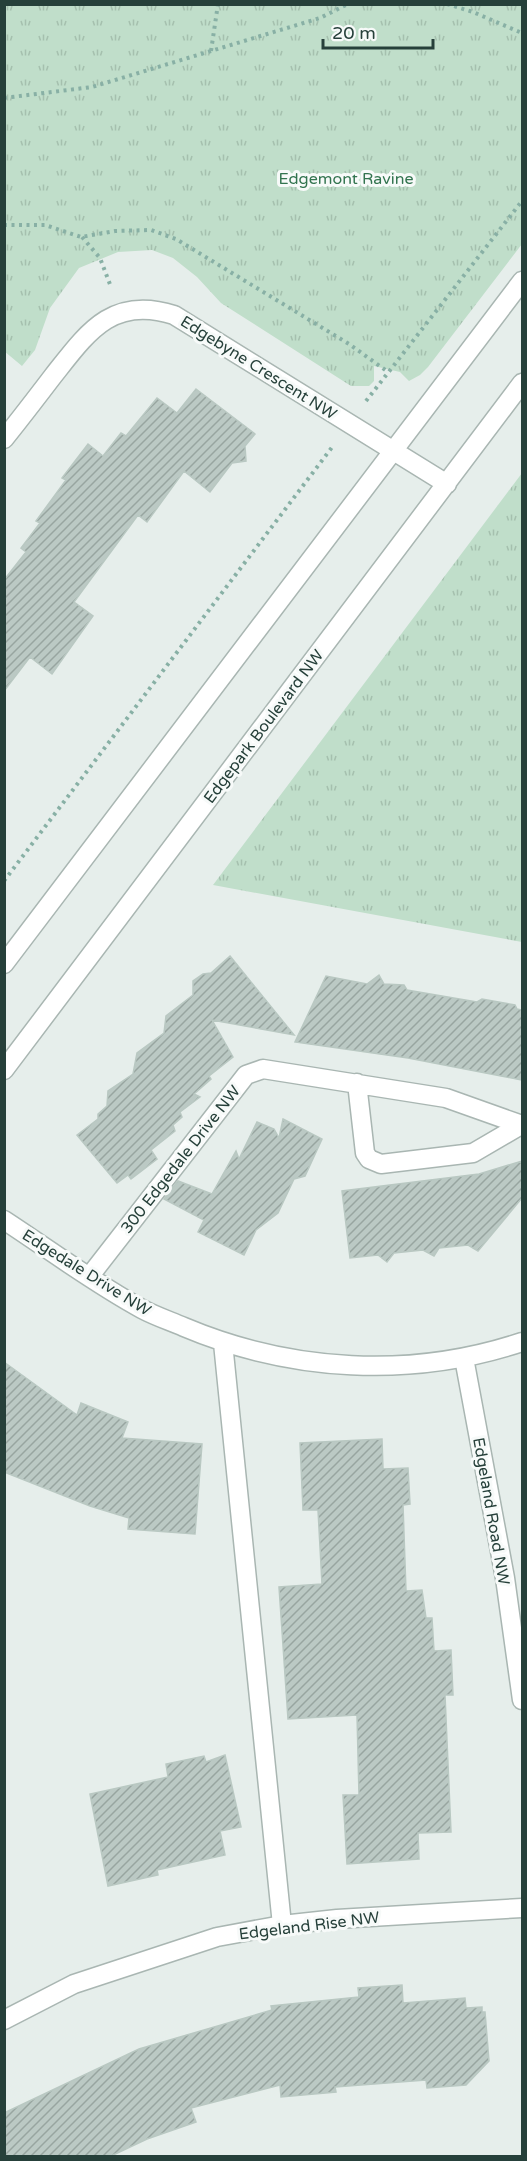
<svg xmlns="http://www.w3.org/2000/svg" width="527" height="2161" viewBox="0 0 527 2161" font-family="'Varela Round',sans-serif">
  <defs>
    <pattern id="park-tufts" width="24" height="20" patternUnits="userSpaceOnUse" patternTransform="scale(1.5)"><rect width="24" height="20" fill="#c0deca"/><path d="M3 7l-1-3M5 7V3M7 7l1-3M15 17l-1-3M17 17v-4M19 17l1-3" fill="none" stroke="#a5c0ae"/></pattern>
    <pattern id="building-hatch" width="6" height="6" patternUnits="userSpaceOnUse" patternTransform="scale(1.5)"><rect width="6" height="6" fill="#bbc9c4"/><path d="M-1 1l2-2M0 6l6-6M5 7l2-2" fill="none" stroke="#98a5a0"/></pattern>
  </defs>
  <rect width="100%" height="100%" fill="#e6eeeb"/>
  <path fill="url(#park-tufts)" d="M 4,5 L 522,5 L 522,244 L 428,367 L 420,375 L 409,381 L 400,372 L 374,366 L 374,381 L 369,386 L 351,386 L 221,303 L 197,277 L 173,258 L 152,250 L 118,252 L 79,268 L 50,308 L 35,350 L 22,366 L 4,351 Z
    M 522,473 L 522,942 L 213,885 Z"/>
  <path fill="url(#building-hatch)" stroke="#b9c8c2" stroke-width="1.5" d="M 196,389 L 255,434 L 245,446 L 246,461 L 232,463 L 210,492 L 184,471 L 147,522 L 138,515 L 74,602 L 93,616 L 66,654 L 52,674 L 30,657 L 4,691 L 4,580 L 26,552 L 21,548 L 40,523 L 36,521 L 66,480 L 62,478 L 88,444 L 103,456 L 121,433 L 126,436 L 157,398 L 177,413 Z
    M 230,956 L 294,1035 L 212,1020 L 233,1057 L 209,1076 L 211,1079 L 194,1094 L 200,1097 L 180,1112 L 182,1117 L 173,1125 L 175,1131 L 151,1150 L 157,1159 L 131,1179 L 128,1175 L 117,1183 L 77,1135 L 98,1119 L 98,1114 L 107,1106 L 108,1091 L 133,1074 L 137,1053 L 164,1033 L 166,1016 L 193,995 L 193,981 L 203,974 L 211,973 Z
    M 379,975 L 384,984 L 404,985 L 407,990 L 477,1002 L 482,999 L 515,1005 L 517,1009 L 522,1010 L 522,1080 L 408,1058 L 295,1042 L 326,976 L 367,984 Z
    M 283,1119 L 322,1139 L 305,1176 L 294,1179 L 278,1213 L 256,1230 L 244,1255 L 198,1232 L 204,1220 L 164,1199 L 178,1181 L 212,1194 L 236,1151 L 239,1159 L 257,1122 L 274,1129 L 279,1138 Z
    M 522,1161 L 522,1198 L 478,1251 L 468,1245 L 439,1248 L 434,1256 L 423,1250 L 394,1253 L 387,1262 L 378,1255 L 350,1258 L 342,1191 L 479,1174 Z
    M 4,1362 L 77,1415 L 81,1403 L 128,1422 L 122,1438 L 202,1444 L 195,1534 L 128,1529 L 129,1518 L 90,1506 L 4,1472 Z
    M 382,1439 L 383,1469 L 408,1468 L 410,1504 L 403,1505 L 406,1591 L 422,1590 L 426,1618 L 432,1618 L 434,1651 L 451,1650 L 453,1695 L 445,1695 L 451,1832 L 418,1833 L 419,1859 L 347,1864 L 343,1795 L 359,1795 L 357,1715 L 288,1719 L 279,1587 L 322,1584 L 318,1510 L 303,1510 L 300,1443 Z
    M 225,1755 L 241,1827 L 220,1831 L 225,1855 L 157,1870 L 158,1875 L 108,1886 L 90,1794 L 168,1777 L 166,1764 L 204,1756 L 206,1762 Z
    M 402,1985 L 403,2003 L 465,1998 L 466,2008 L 482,2007 L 482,2012 L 485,2012 L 489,2061 L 466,2085 L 427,2088 L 426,2080 L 335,2087 L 336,2092 L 281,2097 L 280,2085 L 191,2108 L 196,2122 L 147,2139 L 109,2157 L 4,2157 L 4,2113 L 139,2049 L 272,2010 L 271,2006 L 359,1997 L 358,1988 Z"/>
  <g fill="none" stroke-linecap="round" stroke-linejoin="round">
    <g stroke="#a9b6b2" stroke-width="21">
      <path id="minor" d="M 4,439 C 21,418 37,397 53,376 C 87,333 112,295 174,315 L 447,484
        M 4,964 L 522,281
        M 4,1070 L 522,383
        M 357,1083 L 365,1153 L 369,1159 L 381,1164 L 473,1153 L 521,1125
        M 4,1220 C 50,1250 94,1283 142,1309 C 155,1316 170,1321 184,1327 C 291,1372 411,1379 522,1342
        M 89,1277 L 246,1075 L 263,1069 L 446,1098 L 522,1125
        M 223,1343 L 282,1925
        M 464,1358 L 505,1578 L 522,1700
        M 4,2020 L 74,1984 L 217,1937 L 282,1925 L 337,1919 L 522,1908"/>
    </g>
    <path stroke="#88b0a5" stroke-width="4" stroke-dasharray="3 4.5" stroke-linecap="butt" d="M 447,4 L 473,12 L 522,33
      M 211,51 L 218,4
      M 4,98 L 92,87 L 320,18 L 348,4
      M 4,225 L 45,225 L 81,237 L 115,231 L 151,230 L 176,239 L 349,344 L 388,372
      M 82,237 L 100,258 L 111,287
      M 366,401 L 522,201
      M 4,881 L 333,446"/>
    <use href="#minor" stroke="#fff" stroke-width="18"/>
  </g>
  <g text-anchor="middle" stroke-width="6" stroke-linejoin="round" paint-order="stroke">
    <g font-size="16" fill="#32744f" stroke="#f7faf9">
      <text x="346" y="184">Edgemont Ravine</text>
    </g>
    <g font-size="16" fill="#26403a" stroke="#f7faf9">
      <text transform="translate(259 367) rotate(32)" y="6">Edgebyne Crescent NW</text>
      <text transform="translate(263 726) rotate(-53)" y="6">Edgepark Boulevard NW</text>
      <text transform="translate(180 1159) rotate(-52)" y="6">300 Edgedale Drive NW</text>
      <text transform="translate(87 1272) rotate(32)" y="6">Edgedale Drive NW</text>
      <text transform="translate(492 1511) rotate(80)" y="6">Edgeland Road NW</text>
      <text transform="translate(309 1925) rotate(-7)" y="6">Edgeland Rise NW</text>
    </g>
  </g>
  <rect width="527" height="2161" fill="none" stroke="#26403a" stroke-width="12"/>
  <path d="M323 39v9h110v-9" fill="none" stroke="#26403a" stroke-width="3"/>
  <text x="332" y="39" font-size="18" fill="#26403a" stroke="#f7faf9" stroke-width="4.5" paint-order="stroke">20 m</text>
</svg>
